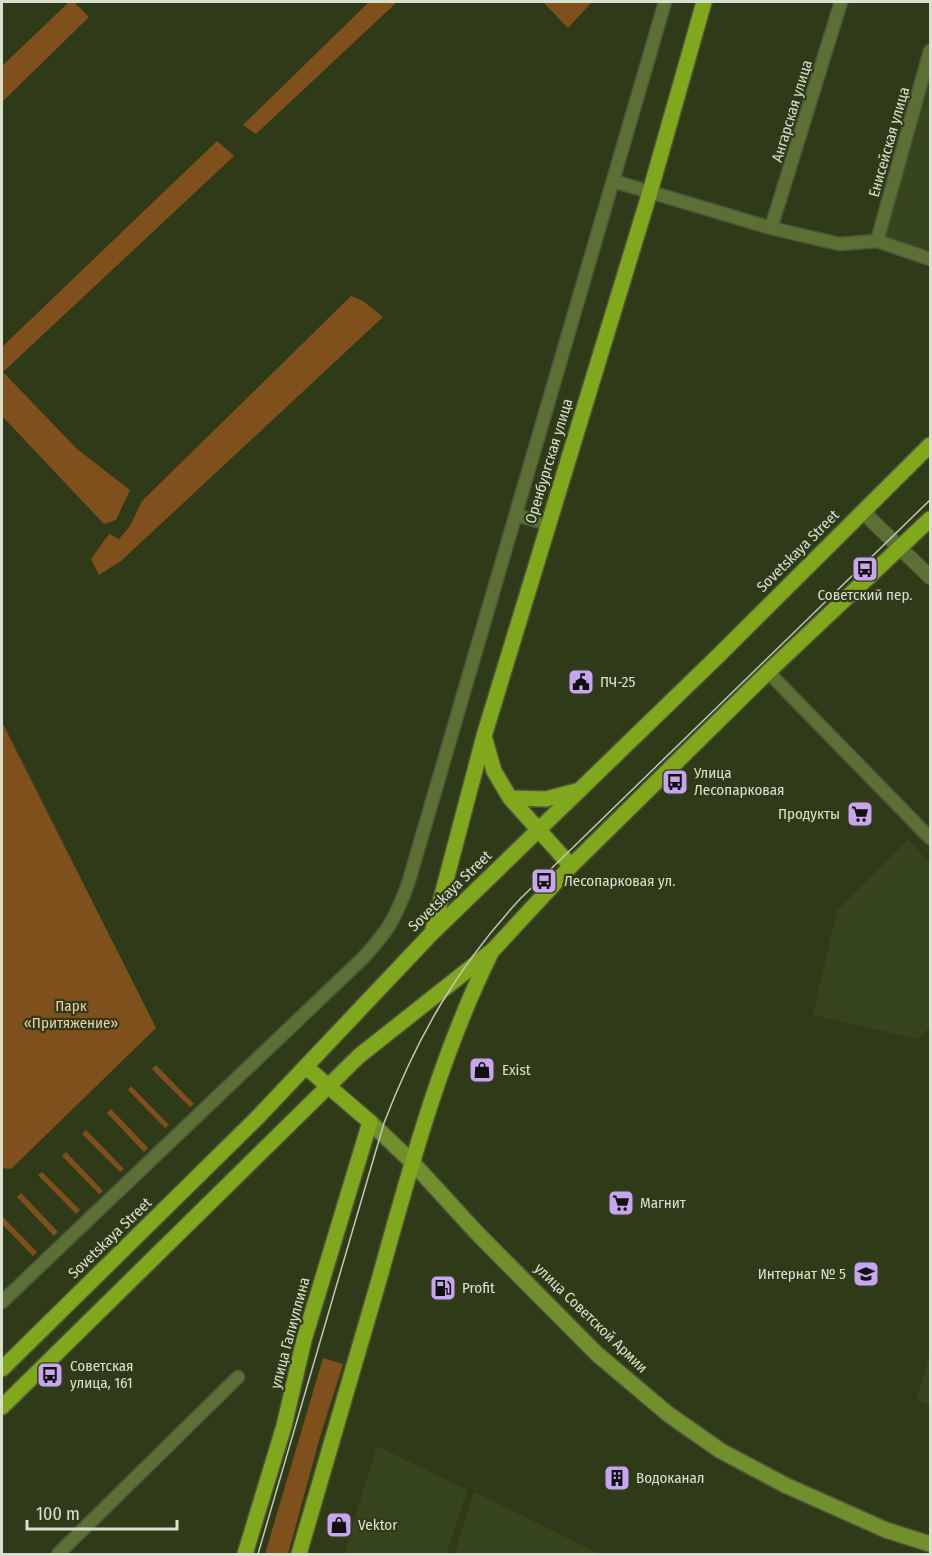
<svg xmlns="http://www.w3.org/2000/svg" width="932" height="1556" viewBox="0 0 932 1556" font-family="'Fira Sans Condensed',sans-serif">
  <rect width="100%" height="100%" fill="#2f3a19"/>
  <path fill="#37451c" d="M 930,78 L 930,250 L 885,237 Z
    M 908,840 L 930,863 L 930,1027 L 918,1039 L 813,1015 L 837,911 Z
    M 930,1353 L 930,1405 L 917,1400 Z
    M 377,1446 L 467,1490 L 446,1554 L 344,1554 Z
    M 474,1492 L 600,1554 L 455,1554 Z"/>
  <path fill="#7f501c" d="M 69,2 L 74,2 L 89,17 L 2,102 L 2,66 Z
    M 369,2 L 397,2 L 256,134 L 243,125 Z
    M 543,2 L 590,2 L 591,3 L 568,28 Z
    M 217,141 L 234,156 L 3,372 L 77,449 L 130,490 L 116,520 L 104,524 L 2,416 L 2,347 Z
    M 351,296 L 363,301 L 383,317 L 121,561 L 99,575 L 91,559 L 109,534 L 119,539 L 130,526 L 142,501 Z
    M 2,722 L 156,1028 L 11,1169 L 2,1168 Z
    M 156,1065 L 194,1104 L 190,1107 L 152,1069 Z
    M 131,1086 L 169,1125 L 165,1128 L 128,1090 Z
    M 111,1109 L 148,1148 L 144,1152 L 107,1113 Z
    M 86,1130 L 124,1169 L 120,1172 L 82,1134 Z
    M 66,1152 L 103,1191 L 99,1194 L 62,1156 Z
    M 42,1172 L 80,1210 L 76,1214 L 38,1175 Z
    M 21,1193 L 58,1232 L 54,1236 L 17,1197 Z
    M 2,1216 L 37,1252 L 33,1256 L 2,1224 Z
    M 323,1358 L 343,1364 L 320,1437 L 288,1554 L 265,1554 Z"/>
  <g fill="none" stroke-linecap="round" stroke-linejoin="round">
    <g stroke="#4e5839" stroke-width="15">
      <path id="minor" d="M 613,181 L 771,228 L 839,244 L 877,241 L 930,259
        M 771,228 L 841,2
        M 877,241 L 930,51
        M 516,515 L 549,524
        M 768,672 L 930,838
        M 2,1302 L 363,958 C 388,931 395,919 408,884 L 665,2
        M 58,1554 L 238,1377"/>
    </g>
    <g stroke="#4e5839" stroke-width="16">
      <path id="tertiary" d="M 863,512 L 930,577"/>
    </g>
    <g stroke="#4e5839" stroke-width="18">
      <path id="secondary" d="M 370,1122 L 412,1162 L 478,1234 L 597,1354 L 668,1414 L 721,1451 L 785,1485 L 886,1530 L 930,1544"/>
    </g>
    <g stroke="#4e5839" stroke-width="18">
      <path id="primary" d="M 484,736 L 494,771 L 510,798 L 571,866
        M 510,798 L 546,799 L 580,790
        M 432,933 L 484,736 L 650,192 L 704,2
        M 2,1369 L 257,1118 L 432,933 L 718,656 L 930,445
        M 2,1407 L 359,1056 L 493,950 L 571,866 L 768,672 L 930,519
        M 245,1554 L 284,1426 L 304,1340 L 370,1122 L 306,1067
        M 299,1554 C 326,1463 353,1372 379,1280 C 410,1169 439,1059 490,955"/>
    </g>
    <use href="#minor" stroke="#5c7036" stroke-width="12"/>
    <use href="#tertiary" stroke="#5c7036" stroke-width="14"/>
    <use href="#secondary" stroke="#718f2d" stroke-width="15"/>
    <use href="#primary" stroke="#81a81d" stroke-width="15"/>
    <path stroke="#c1c9b4" stroke-width="1.5" d="M 258,1554 L 384,1123 C 417,1037 457,967 520,899 L 930,500"/>
  </g>
  <defs>
    <g id="bus-square" transform="scale(1.35)"><rect x="-9" y="-9" width="18" height="18" rx="4" fill="#c7a6ef" stroke="#2f3a19"/><path d="M-5-6H5V4H4V6H2V4H-2V6H-4V4H-5ZM-3.5-4V0h7V-4ZM-3.5 1.2v1.5H-2V1.2ZM2 1.2v1.5H3.5V1.2Z" fill="#111"/></g>
    <g id="civic-square" transform="scale(1.35)"><rect x="-9" y="-9" width="18" height="18" rx="4" fill="#c7a6ef" stroke="#2f3a19"/><path d="M-.6-6.5H3V-4.5H.6V-3L4-1V1h2V6H-6V1h2V-1L-.6-3ZM-1.2 2.5V6h2.4V2.5Z" fill="#111"/></g>
    <g id="supermarket-square" transform="scale(1.35)"><rect x="-9" y="-9" width="18" height="18" rx="4" fill="#c7a6ef" stroke="#2f3a19"/><path d="M-6-5.5h2.5l.6 2H6L4.5 2H-2.5L-4.4-4H-6ZM-1.5 3.2a1.3 1.3 0 1 0 .1 0ZM3 3.2a1.3 1.3 0 1 0 .1 0Z" fill="#111"/></g>
    <g id="shop-square" transform="scale(1.35)"><rect x="-9" y="-9" width="18" height="18" rx="4" fill="#c7a6ef" stroke="#2f3a19"/><path d="M-5-2.5h2.3a2.7 3.5 0 0 1 5.4 0H5L5.5 6h-11ZM-1.5-2.5h3a1.5 2.3 0 0 0-3 0Z" fill="#111"/></g>
    <g id="school-square" transform="scale(1.35)"><rect x="-9" y="-9" width="18" height="18" rx="4" fill="#c7a6ef" stroke="#2f3a19"/><path d="M0-5L7-2L0 1L-7-2ZM-4 1L0 2.5L4 1V4Q0 6-4 4Z" fill="#111"/></g>
    <g id="fuel-square" transform="scale(1.35)"><rect x="-9" y="-9" width="18" height="18" rx="4" fill="#c7a6ef" stroke="#2f3a19"/><path d="M-5.5-6h7V0h2V4h1.3V-2.5L3-4.5l.8-.8L6-3V5H2.5V1h-1V6h-7ZM-4.2-4.7v3.2H.2V-4.7Z" fill="#111"/></g>
    <g id="building-square" transform="scale(1.35)"><rect x="-9" y="-9" width="18" height="18" rx="4" fill="#c7a6ef" stroke="#2f3a19"/><path d="M-4-6H4V6H1V3H-1V6H-4ZM-2.5-4.3h1.7v1.8h-1.7ZM.8-4.3h1.7v1.8H.8ZM-2.5-1h1.7V.8h-1.7ZM.8-1h1.7V.8H.8Z" fill="#111"/></g>
  </defs>
  <g fill-rule="evenodd">
    <use href="#bus-square" x="865" y="569"/>
    <use href="#civic-square" x="581" y="682"/>
    <use href="#bus-square" x="675" y="782"/>
    <use href="#supermarket-square" x="860" y="814"/>
    <use href="#bus-square" x="544" y="881"/>
    <use href="#shop-square" x="482" y="1070"/>
    <use href="#supermarket-square" x="621" y="1203"/>
    <use href="#school-square" x="866" y="1274"/>
    <use href="#fuel-square" x="443" y="1288"/>
    <use href="#bus-square" x="50" y="1375"/>
    <use href="#building-square" x="617" y="1478"/>
    <use href="#shop-square" x="339" y="1525"/>
  </g>
  <g text-anchor="middle" stroke-width="4.5" stroke-linejoin="round" paint-order="stroke">
    <g font-size="15" fill="#d9e0cd" stroke="#2f3a19">
      <text transform="translate(792 111) rotate(-73)" y="5">Ангарская улица</text>
      <text transform="translate(889 142) rotate(-74)" y="5">Енисейская улица</text>
      <text transform="translate(549 461) rotate(-73)" y="5">Оренбургская улица</text>
      <text transform="translate(798 551) rotate(-45)" y="5">Sovetskaya Street</text>
      <text transform="translate(450 891) rotate(-44)" y="5">Sovetskaya Street</text>
      <text transform="translate(110 1238) rotate(-44)" y="5">Sovetskaya Street</text>
      <text transform="translate(591 1318) rotate(44)" y="5">улица Советской Армии</text>
      <text transform="translate(290 1333) rotate(-75)" y="5">улица Галиуллина</text>
    </g>
    <g font-size="15" fill="#d9e0cd" stroke="#2f3a19" text-anchor="start">
      <text x="865" y="600" text-anchor="middle">Советский пер.</text>
      <text x="600" y="687">ПЧ-25</text>
      <text x="694" y="778">Улица<tspan x="694" dy="17">Лесопарковая</tspan></text>
      <text x="840" y="819" text-anchor="end">Продукты</text>
      <text x="564" y="886">Лесопарковая ул.</text>
      <text x="502" y="1075">Exist</text>
      <text x="640" y="1208">Магнит</text>
      <text x="846" y="1279" text-anchor="end">Интернат № 5</text>
      <text x="462" y="1293">Profit</text>
      <text x="70" y="1371">Советская<tspan x="70" dy="17">улица, 161</tspan></text>
      <text x="636" y="1483">Водоканал</text>
      <text x="358" y="1530">Vektor</text>
    </g>
    <g font-size="15" fill="#f2cca8" stroke="#2f3a19">
      <text x="71" y="1011">Парк<tspan x="71" dy="17">«Притяжение»</tspan></text>
    </g>
  </g>
  <rect width="932" height="1556" fill="none" stroke="#d9e0cd" stroke-width="6"/>
  <path d="M27 1520v9h150v-9" fill="none" stroke="#d9e0cd" stroke-width="3"/>
  <text x="36" y="1520" font-size="18" fill="#d9e0cd" stroke="#2f3a19" stroke-width="4.5" paint-order="stroke">100 m</text>
</svg>
